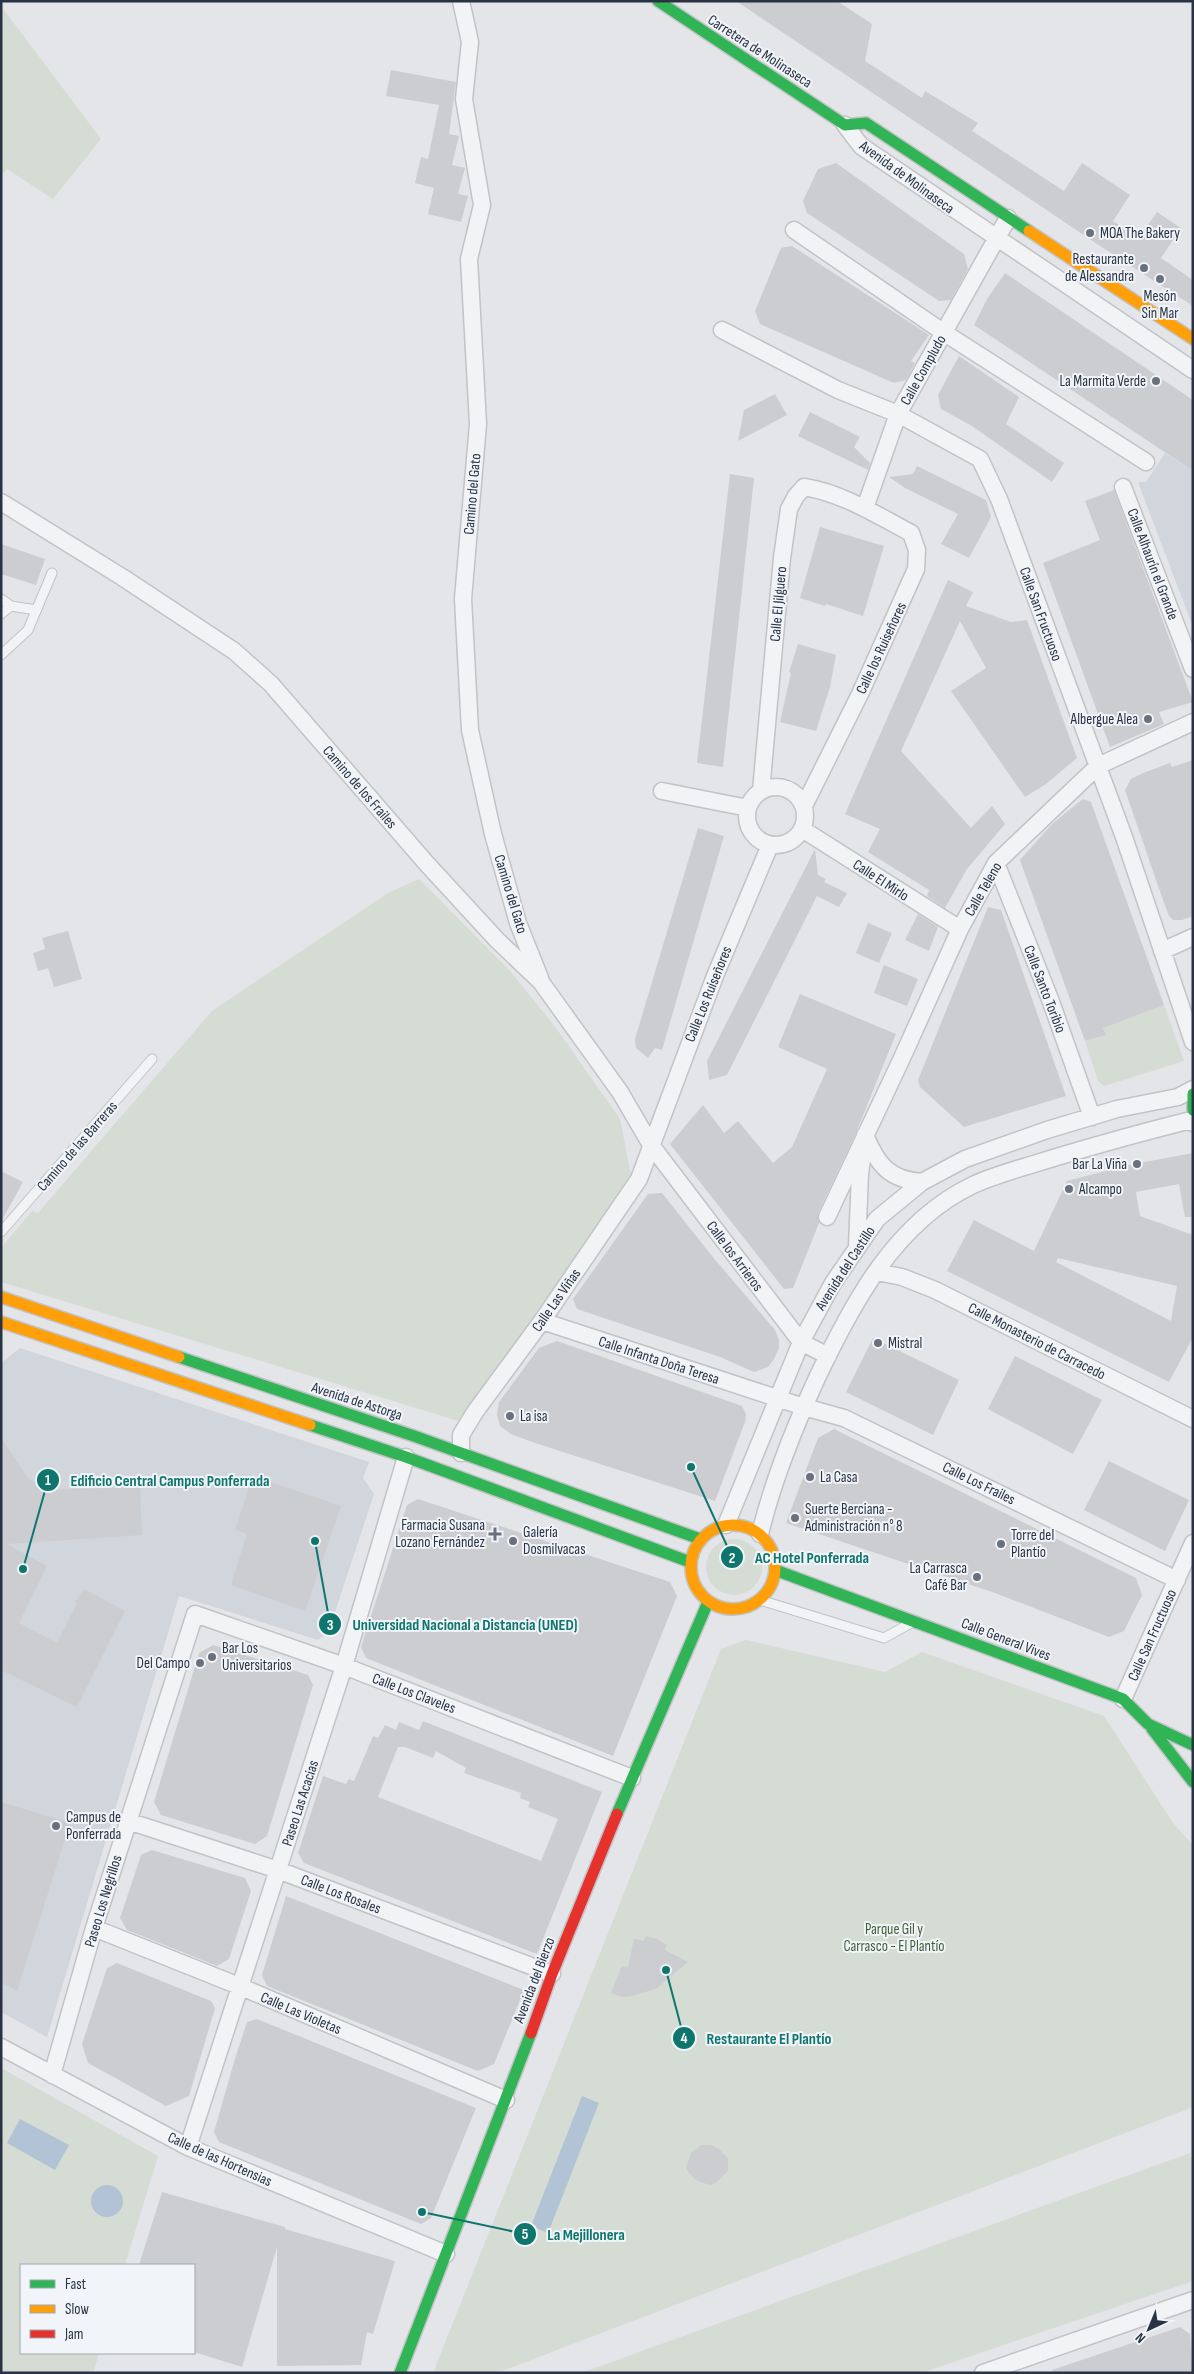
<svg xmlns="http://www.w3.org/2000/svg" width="1194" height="2374" viewBox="0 0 1194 2374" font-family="'Sofia Sans Condensed',sans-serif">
  <rect width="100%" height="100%" fill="#e3e5e8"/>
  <path fill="#d1d5dc" d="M 1165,453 L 1193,471 L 1193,627 L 1138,482 L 1146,482 Z
    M 20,1348 L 369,1462 L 363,1478 L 374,1494 L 328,1633 L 318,1640 L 179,1596 L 47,2037 L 1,2012 L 1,1363 Z"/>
  <path fill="#d4dcd3" d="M 1,6 L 101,139 L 53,199 L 7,169 L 1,176 Z
    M 419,879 L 510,971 L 556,1028 L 620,1119 L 631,1175 L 550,1298 L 462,1422 L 1,1282 L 1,1248 L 32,1211 L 38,1213 L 212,1011 L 388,893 Z
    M 1164,1005 L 1184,1061 L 1104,1086 L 1098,1081 L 1085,1041 L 1106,1035 L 1102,1023 L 1124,1020 Z
    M706 1567a28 28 0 1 1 56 0a28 28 0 1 1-56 0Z
    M 746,1640 L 885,1672 L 922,1652 L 1104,1716 L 1173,1823 L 1193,1845 L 1193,2107 L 497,2373 L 433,2373 L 721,1649 Z
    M 1,2068 L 158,2156 L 125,2265 L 21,2265 L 21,2353 L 99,2353 L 93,2373 L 1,2373 Z
    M 1190,2153 L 1193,2169 L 1193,2281 L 921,2373 L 581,2373 Z"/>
  <path fill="#b1c3d4" d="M 582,2096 L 599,2103 L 548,2233 L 531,2226 Z
    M 20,2119 L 69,2145 L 55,2170 L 7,2143 Z
    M91 2201a16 16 0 1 1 32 0a16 16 0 1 1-32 0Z"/>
  <path fill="#cbcdd1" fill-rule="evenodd" d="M 736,1 L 837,1 L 872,24 L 865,61 L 922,98 L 925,91 L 978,123 L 972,131 L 1064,191 L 1082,163 L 1130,195 L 1113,221 L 1139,238 L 1157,212 L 1181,228 L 1161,258 L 1193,280 L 1193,306 L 1097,244 Z
    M 391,70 L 456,82 L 449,134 L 459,136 L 452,165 L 465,168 L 458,194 L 468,196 L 461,222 L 428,214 L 434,188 L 415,183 L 421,157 L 428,159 L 439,105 L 386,96 Z
    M 836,163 L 964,254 L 968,269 L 951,300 L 939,301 L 807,213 L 803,201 L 818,169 Z
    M 792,246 L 929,335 L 911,361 L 915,363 L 906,380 L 894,383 L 760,324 L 755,311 L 781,248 Z
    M 1005,273 L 1193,400 L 1193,471 L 974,325 L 987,299 Z
    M 959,356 L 1019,397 L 1006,424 L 1064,463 L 1052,482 L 972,426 L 941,409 L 938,395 Z
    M 775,394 L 787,415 L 738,441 L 744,410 Z
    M 810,412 L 860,437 L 854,447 L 870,463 L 868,470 L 798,436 Z
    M 917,466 L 986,500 L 991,517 L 969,558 L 941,544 L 958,514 L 905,488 L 889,477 L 913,474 Z
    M 730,474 L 754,478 L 723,767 L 697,763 Z
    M 1114,490 L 1193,702 L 1159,712 L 1164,724 L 1110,747 L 1043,563 L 1100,540 L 1085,501 Z
    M 820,527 L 884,546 L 863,616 L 826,604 L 825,606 L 800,598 Z
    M 1,544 L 45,559 L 36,585 L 1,574 Z
    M 948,580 L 973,592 L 966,606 L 1011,622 L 1027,620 L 1077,758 L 1046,784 L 1025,797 L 951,691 L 986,668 L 960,621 L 901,751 L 971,828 L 992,806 L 1005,824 L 967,869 L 945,908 L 927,896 L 929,890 L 868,852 L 880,829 L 845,814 Z
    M 798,644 L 836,655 L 830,687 L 816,731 L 780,722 L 791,673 L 789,672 Z
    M 1193,760 L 1193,916 L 1182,920 L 1173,920 L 1169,916 L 1163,900 L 1125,790 L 1131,779 L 1143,773 L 1170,763 L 1172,767 Z
    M 1083,799 L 1091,802 L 1164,1005 L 1103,1028 L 1106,1035 L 1085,1041 L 1020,860 L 1052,824 Z
    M 698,828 L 724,836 L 662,1050 L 655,1048 L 648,1058 L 636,1048 L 635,1039 Z
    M 815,849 L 818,875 L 826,879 L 824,882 L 847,893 L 839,907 L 817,896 L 727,1075 L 709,1080 L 707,1061 Z
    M 988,907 L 1001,910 L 1066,1096 L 964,1127 L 920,1087 L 918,1080 Z
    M 918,914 L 938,927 L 929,951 L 905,940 Z
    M 868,923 L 892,933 L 879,963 L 856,953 Z
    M 68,931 L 82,979 L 54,987 L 48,968 L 38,971 L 33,953 L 45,949 L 42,938 Z
    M 884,965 L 918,979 L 907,1006 L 874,993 Z
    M 800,994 L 896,1034 L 855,1135 L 818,1213 L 819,1223 L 793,1288 L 784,1289 L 670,1144 L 703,1105 L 724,1133 L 738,1121 L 773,1163 L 792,1147 L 827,1069 L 778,1047 Z
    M 1193,1153 L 1193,1217 L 1185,1217 L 1179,1184 L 1136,1192 L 1140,1216 L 1193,1235 L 1193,1337 L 1169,1382 L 947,1271 L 974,1220 L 1034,1251 L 1067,1181 L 1129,1165 ZM 1058,1258 L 1177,1286 L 1171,1321 L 1056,1262 Z
    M 1,1171 L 23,1182 L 1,1222 Z
    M 662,1193 L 712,1256 L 775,1330 L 779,1340 L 779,1348 L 774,1359 L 768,1367 L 754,1372 L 720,1357 L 577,1309 L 573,1299 L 648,1194 Z
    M 873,1338 L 959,1380 L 933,1435 L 846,1392 Z
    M 557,1341 L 742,1406 L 746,1414 L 745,1422 L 715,1501 L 535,1443 L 511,1434 L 500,1426 L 497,1415 L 499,1402 L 539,1348 Z
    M 1015,1356 L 1102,1400 L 1073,1454 L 988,1409 Z
    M 834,1429 L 1136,1578 L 1142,1595 L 1124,1631 L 1109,1637 L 995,1593 L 786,1523 L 818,1438 Z
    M 1,1438 L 29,1479 L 50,1490 L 140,1487 L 142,1535 L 7,1544 L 47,1566 L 19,1623 L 57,1643 L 77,1603 L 75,1602 L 84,1589 L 125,1611 L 77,1707 L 1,1670 Z
    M 1109,1461 L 1189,1500 L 1165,1551 L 1084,1510 Z
    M 253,1476 L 341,1506 L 305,1611 L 231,1585 L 247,1534 L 235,1530 Z
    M 418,1499 L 670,1582 L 677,1596 L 613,1756 L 366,1658 L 361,1647 L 407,1505 Z
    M 213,1645 L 308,1675 L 313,1685 L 267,1836 L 255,1844 L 161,1815 L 154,1802 L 199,1653 Z
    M 423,1721 L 602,1792 L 537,1954 L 304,1863 L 298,1853 L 323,1776 L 346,1784 L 349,1779 L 354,1781 L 373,1736 L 378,1738 L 385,1725 L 396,1730 L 399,1722 L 419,1730 ZM 398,1747 L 405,1747 L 433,1758 L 436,1751 L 466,1768 L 464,1773 L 521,1793 L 520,1798 L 530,1802 L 528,1807 L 558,1819 L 541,1861 L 378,1797 Z
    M 1,1802 L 70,1823 L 17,1991 L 1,1982 Z
    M 152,1850 L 245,1878 L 251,1891 L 229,1959 L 217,1966 L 127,1930 L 120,1918 L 141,1855 Z
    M 286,1896 L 524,1990 L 494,2064 L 478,2071 L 267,1986 L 262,1975 Z
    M 646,1936 L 657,1939 L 667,1945 L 665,1950 L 688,1962 L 656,1989 L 631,1996 L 622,1997 L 611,1993 L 622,1966 L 628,1967 L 634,1939 L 644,1941 Z
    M 117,1963 L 211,2001 L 215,2008 L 189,2096 L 166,2106 L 88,2063 L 82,2044 L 107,1968 Z
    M 257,2019 L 476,2108 L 431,2218 L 421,2224 L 219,2142 L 214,2132 L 234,2062 L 247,2022 Z
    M 701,2145 L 711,2145 L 719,2149 L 728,2158 L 728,2171 L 716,2183 L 710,2185 L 700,2182 L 693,2178 L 686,2168 L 691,2153 Z
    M 162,2192 L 285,2227 L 285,2229 L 395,2261 L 373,2334 L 367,2332 L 361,2365 L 277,2366 L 277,2247 L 242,2367 L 194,2352 L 194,2265 L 139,2265 Z
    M 1180,2327 L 1190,2334 L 1192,2373 L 1053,2373 L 1052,2370 Z"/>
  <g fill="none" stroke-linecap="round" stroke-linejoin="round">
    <g stroke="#c1c3c6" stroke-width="11">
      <path id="lane" d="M 1,599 L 11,606
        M 1,614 L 11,606 L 36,610
        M 1,655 L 28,630 L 52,573
        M 1,1232 L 152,1059
        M 760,1600 L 884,1638 L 911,1623"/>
    </g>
    <g stroke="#c1c3c6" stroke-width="19">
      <path id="street" d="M 461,1 L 470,42 L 464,99 L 482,205 L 469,259 L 478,424 L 463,599 L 470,730 L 493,834 L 518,923 L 540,978
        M 845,125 L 861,146 L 1193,370
        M 794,230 L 943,332 L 1146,462
        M 722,330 L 838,390 L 898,414 L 980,459 L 999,499 L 1124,837 L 1193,1042
        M 1123,487 L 1193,669
        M 1,502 L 122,577 L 234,651 L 271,684 L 427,864 L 497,940 L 541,982 L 620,1092 L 651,1145 L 801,1342 L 828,1356
        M 865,508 L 898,414 L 1008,218
        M747 816a29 29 0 1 1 58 0a29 29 0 1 1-58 0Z
        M 662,791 L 748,808
        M 761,791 L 782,558 L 789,509 L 796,496 L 804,487 C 842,493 877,515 911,533 L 917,550 L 916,569 L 860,694 L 804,806
        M 802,829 L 960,929
        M 996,863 L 1050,999 L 1092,1117
        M 1162,951 L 1193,937
        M 865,1135 C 877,1164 889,1180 922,1182
        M 827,1217 L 902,1058 L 960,929 L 996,863 L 1098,766 L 1193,722
        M 857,1246 L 860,1174 L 863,1152
        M 877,1272 L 902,1277 L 935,1290 L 1193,1419
        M 542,1321 L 804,1407 L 844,1418 L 1177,1580
        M 461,1453 L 461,1435 L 475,1412 L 542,1321 L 639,1179 L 715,976 L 770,845
        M 726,1525 L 801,1342 L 833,1283 L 877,1219 L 922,1182 L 965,1159 L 1047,1130 L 1117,1109 L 1178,1097 L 1193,1089
        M 760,1534 C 773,1480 794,1428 817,1378 C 852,1304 895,1222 973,1185 C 992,1176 1014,1170 1034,1164 C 1085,1148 1136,1134 1187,1121 L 1193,1123
        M 1123,1699 L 1193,1543
        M 128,1821 L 278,1870 L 552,1974
        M 94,1928 L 239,1986 L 506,2100
        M 1,2047 L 188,2147 L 446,2254
        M 52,2075 L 94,1928 L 195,1614 L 344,1666 L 632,1778
        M 188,2147 L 344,1666 L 406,1457
        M 983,2373 L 1193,2300"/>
    </g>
    <g stroke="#c1c3c6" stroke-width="14">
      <path id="fast" d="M 658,1 L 845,125 L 866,123 L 1029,231
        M 1193,1094 L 1193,1110
        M 179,1357 L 414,1436 L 700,1539
        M 310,1425 L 406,1457 L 690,1562
        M 775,1570 L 1123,1699 L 1148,1724 L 1193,1745
        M 1152,1729 L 1193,1782
        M 617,1814 L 708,1602
        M 400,2373 L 531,2033"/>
    </g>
    <g stroke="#c1c3c6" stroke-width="14">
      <path id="slow" d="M 1029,231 L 1193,339
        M 1,1297 L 179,1357
        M 1,1322 L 310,1425
        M691 1567a42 42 0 1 1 84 0a42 42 0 1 1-84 0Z"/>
    </g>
    <g stroke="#c1c3c6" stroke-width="14">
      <path id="jam" d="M 531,2033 L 552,1974 L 617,1814"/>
    </g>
    <use href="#lane" stroke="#f2f3f5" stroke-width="9"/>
    <use href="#street" stroke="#f2f3f5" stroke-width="16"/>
    <use href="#fast" stroke="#30b455" stroke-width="11"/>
    <use href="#slow" stroke="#ff9f0a" stroke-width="11"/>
    <use href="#jam" stroke="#e5322d" stroke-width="11"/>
  </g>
  <g fill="#6a717d" stroke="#f1f4f8" stroke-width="2">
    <circle cx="1090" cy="233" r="5"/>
    <circle cx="1144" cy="268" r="5"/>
    <circle cx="1160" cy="279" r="5"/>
    <circle cx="1156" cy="381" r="5"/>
    <circle cx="1148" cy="719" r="5"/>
    <circle cx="1137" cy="1164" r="5"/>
    <circle cx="1069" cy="1189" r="5"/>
    <circle cx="878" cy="1343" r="5"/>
    <circle cx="510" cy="1416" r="5"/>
    <circle cx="810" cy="1477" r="5"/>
    <circle cx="795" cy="1518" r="5"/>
    <path d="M492.5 1526.5h5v5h5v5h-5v5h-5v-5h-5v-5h5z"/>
    <circle cx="513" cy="1541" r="5"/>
    <circle cx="1001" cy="1544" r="5"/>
    <circle cx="977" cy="1577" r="5"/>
    <circle cx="212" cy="1657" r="5"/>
    <circle cx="200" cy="1663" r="5"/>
    <circle cx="56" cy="1826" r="5"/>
  </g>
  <g text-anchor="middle" stroke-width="4" stroke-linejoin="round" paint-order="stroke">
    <g font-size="15" fill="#293343" stroke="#f1f4f8">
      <text transform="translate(760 51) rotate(33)" y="5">Carretera de Molinaseca</text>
      <text transform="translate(907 177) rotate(36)" y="5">Avenida de Molinaseca</text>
      <text transform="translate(923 370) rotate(-61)" y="5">Calle Compludo</text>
      <text transform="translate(472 494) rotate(-85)" y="5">Camino del Gato</text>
      <text transform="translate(1153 564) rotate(69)" y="5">Calle Alhaurín el Grande</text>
      <text transform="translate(778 604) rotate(-85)" y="5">Calle El Jilguero</text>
      <text transform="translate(1041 614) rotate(70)" y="5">Calle San Fructuoso</text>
      <text transform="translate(881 648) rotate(-65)" y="5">Calle los Ruiseñores</text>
      <text transform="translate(360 787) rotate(49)" y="5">Camino de los Frailes</text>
      <text transform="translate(881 880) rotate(33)" y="5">Calle El Mirlo</text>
      <text transform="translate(983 889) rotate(-60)" y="5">Calle Teleno</text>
      <text transform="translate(511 894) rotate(73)" y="5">Camino del Gato</text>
      <text transform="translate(1045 989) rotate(69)" y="5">Calle Santo Toribio</text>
      <text transform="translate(708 994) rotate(-68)" y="5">Calle Los Ruiseñores</text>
      <text transform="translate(77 1146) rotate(-49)" y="5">Camino de las Barreras</text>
      <text transform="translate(735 1256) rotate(53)" y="5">Calle los Arrieros</text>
      <text transform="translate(845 1268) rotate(-57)" y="5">Avenida del Castillo</text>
      <text transform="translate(556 1300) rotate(-55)" y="5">Calle Las Viñas</text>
      <text transform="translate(1037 1341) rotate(27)" y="5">Calle Monasterio de Carracedo</text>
      <text transform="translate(659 1360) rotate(18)" y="5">Calle Infanta Doña Teresa</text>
      <text transform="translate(357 1401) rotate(18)" y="5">Avenida de Astorga</text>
      <text transform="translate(979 1483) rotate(26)" y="5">Calle Los Frailes</text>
      <text transform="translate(1152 1635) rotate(-66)" y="5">Calle San Fructuoso</text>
      <text transform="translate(1006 1639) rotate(21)" y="5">Calle General Vives</text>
      <text transform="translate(414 1693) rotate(21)" y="5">Calle Los Claveles</text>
      <text transform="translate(300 1803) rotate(-72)" y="5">Paseo Las Acacias</text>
      <text transform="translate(341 1894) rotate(21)" y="5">Calle Los Rosales</text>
      <text transform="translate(103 1901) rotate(-73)" y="5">Paseo Los Negrillos</text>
      <text transform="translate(534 1980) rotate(-69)" y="5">Avenida del Bierzo</text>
      <text transform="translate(301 2013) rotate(23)" y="5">Calle Las Violetas</text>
      <text transform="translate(220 2159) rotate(24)" y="5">Calle de las Hortensias</text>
    </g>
    <g font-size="15" fill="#293343" stroke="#f1f4f8" text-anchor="start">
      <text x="1100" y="238">MOA The Bakery</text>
      <text x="1134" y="264" text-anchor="end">Restaurante<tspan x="1134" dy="17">de Alessandra</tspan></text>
      <text x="1160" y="301" text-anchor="middle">Mesón<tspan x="1160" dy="17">Sin Mar</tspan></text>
      <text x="1146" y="386" text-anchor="end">La Marmita Verde</text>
      <text x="1138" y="724" text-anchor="end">Albergue Alea</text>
      <text x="1127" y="1169" text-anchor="end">Bar La Viña</text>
      <text x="1079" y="1194">Alcampo</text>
      <text x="888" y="1348">Mistral</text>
      <text x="520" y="1421">La isa</text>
      <text x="820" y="1482">La Casa</text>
      <text x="805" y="1514">Suerte Berciana -<tspan x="805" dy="17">Administración n° 8</tspan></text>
      <text x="485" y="1530" text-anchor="end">Farmacia Susana<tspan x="485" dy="17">Lozano Fernández</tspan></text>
      <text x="523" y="1537">Galería<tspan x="523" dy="17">Dosmilvacas</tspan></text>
      <text x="1011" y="1540">Torre del<tspan x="1011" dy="17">Plantío</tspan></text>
      <text x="967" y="1573" text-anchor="end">La Carrasca<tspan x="967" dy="17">Café Bar</tspan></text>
      <text x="222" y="1653">Bar Los<tspan x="222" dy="17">Universitarios</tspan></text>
      <text x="190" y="1668" text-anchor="end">Del Campo</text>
      <text x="66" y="1822">Campus de<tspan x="66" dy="17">Ponferrada</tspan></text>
    </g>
    <g font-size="15" fill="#3e5f35" stroke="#f1f4f8">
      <text x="894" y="1934">Parque Gil y<tspan x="894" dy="17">Carrasco - El Plantío</tspan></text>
    </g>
  </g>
  <path fill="none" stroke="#0f766e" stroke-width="2" d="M23 1569L48 1480M691 1467L732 1557M315 1541L330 1624M666 1970L684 2038M422 2212L525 2234"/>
  <g fill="#0f766e" stroke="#f1f4f8" stroke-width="2">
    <circle cx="23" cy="1569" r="5"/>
    <circle cx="691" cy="1467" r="5"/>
    <circle cx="315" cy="1541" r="5"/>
    <circle cx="666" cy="1970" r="5"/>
    <circle cx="422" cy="2212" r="5"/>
    <circle cx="48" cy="1480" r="12"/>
    <circle cx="732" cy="1557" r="12"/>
    <circle cx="330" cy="1624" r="12"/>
    <circle cx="684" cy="2038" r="12"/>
    <circle cx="525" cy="2234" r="12"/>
  </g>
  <g font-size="15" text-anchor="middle" font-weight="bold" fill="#fff">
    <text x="48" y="1485">1</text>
    <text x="732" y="1563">2</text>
    <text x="330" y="1630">3</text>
    <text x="684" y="2043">4</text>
    <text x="525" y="2239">5</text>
  </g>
  <g font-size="16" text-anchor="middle" font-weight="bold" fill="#0f766e" stroke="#f1f4f8" stroke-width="4" stroke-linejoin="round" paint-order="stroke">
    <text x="170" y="1486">Edificio Central Campus Ponferrada</text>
    <text x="812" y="1563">AC Hotel Ponferrada</text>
    <text x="465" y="1630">Universidad Nacional a Distancia (UNED)</text>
    <text x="769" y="2044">Restaurante El Plantío</text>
    <text x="586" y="2240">La Mejillonera</text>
  </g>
  <rect width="1194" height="2374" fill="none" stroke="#293343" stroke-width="5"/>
  <rect x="20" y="2264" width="175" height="90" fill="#f1f4f8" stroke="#a1a7b0"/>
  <rect x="30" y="2280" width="25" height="8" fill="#30b455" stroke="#a1a7b0"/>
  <text x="65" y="2289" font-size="15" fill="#293343">Fast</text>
  <rect x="30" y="2305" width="25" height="8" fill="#ff9f0a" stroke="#a1a7b0"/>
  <text x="65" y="2314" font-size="15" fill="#293343">Slow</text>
  <rect x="30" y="2330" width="25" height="8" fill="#e5322d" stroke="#a1a7b0"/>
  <text x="65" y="2339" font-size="15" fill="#293343">Jam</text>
  <g transform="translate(1149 2329) rotate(224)" stroke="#f1f4f8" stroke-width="4" paint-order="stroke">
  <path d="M0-4L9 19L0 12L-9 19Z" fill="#293343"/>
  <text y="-8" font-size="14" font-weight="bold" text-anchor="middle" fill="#293343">N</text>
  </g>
</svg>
